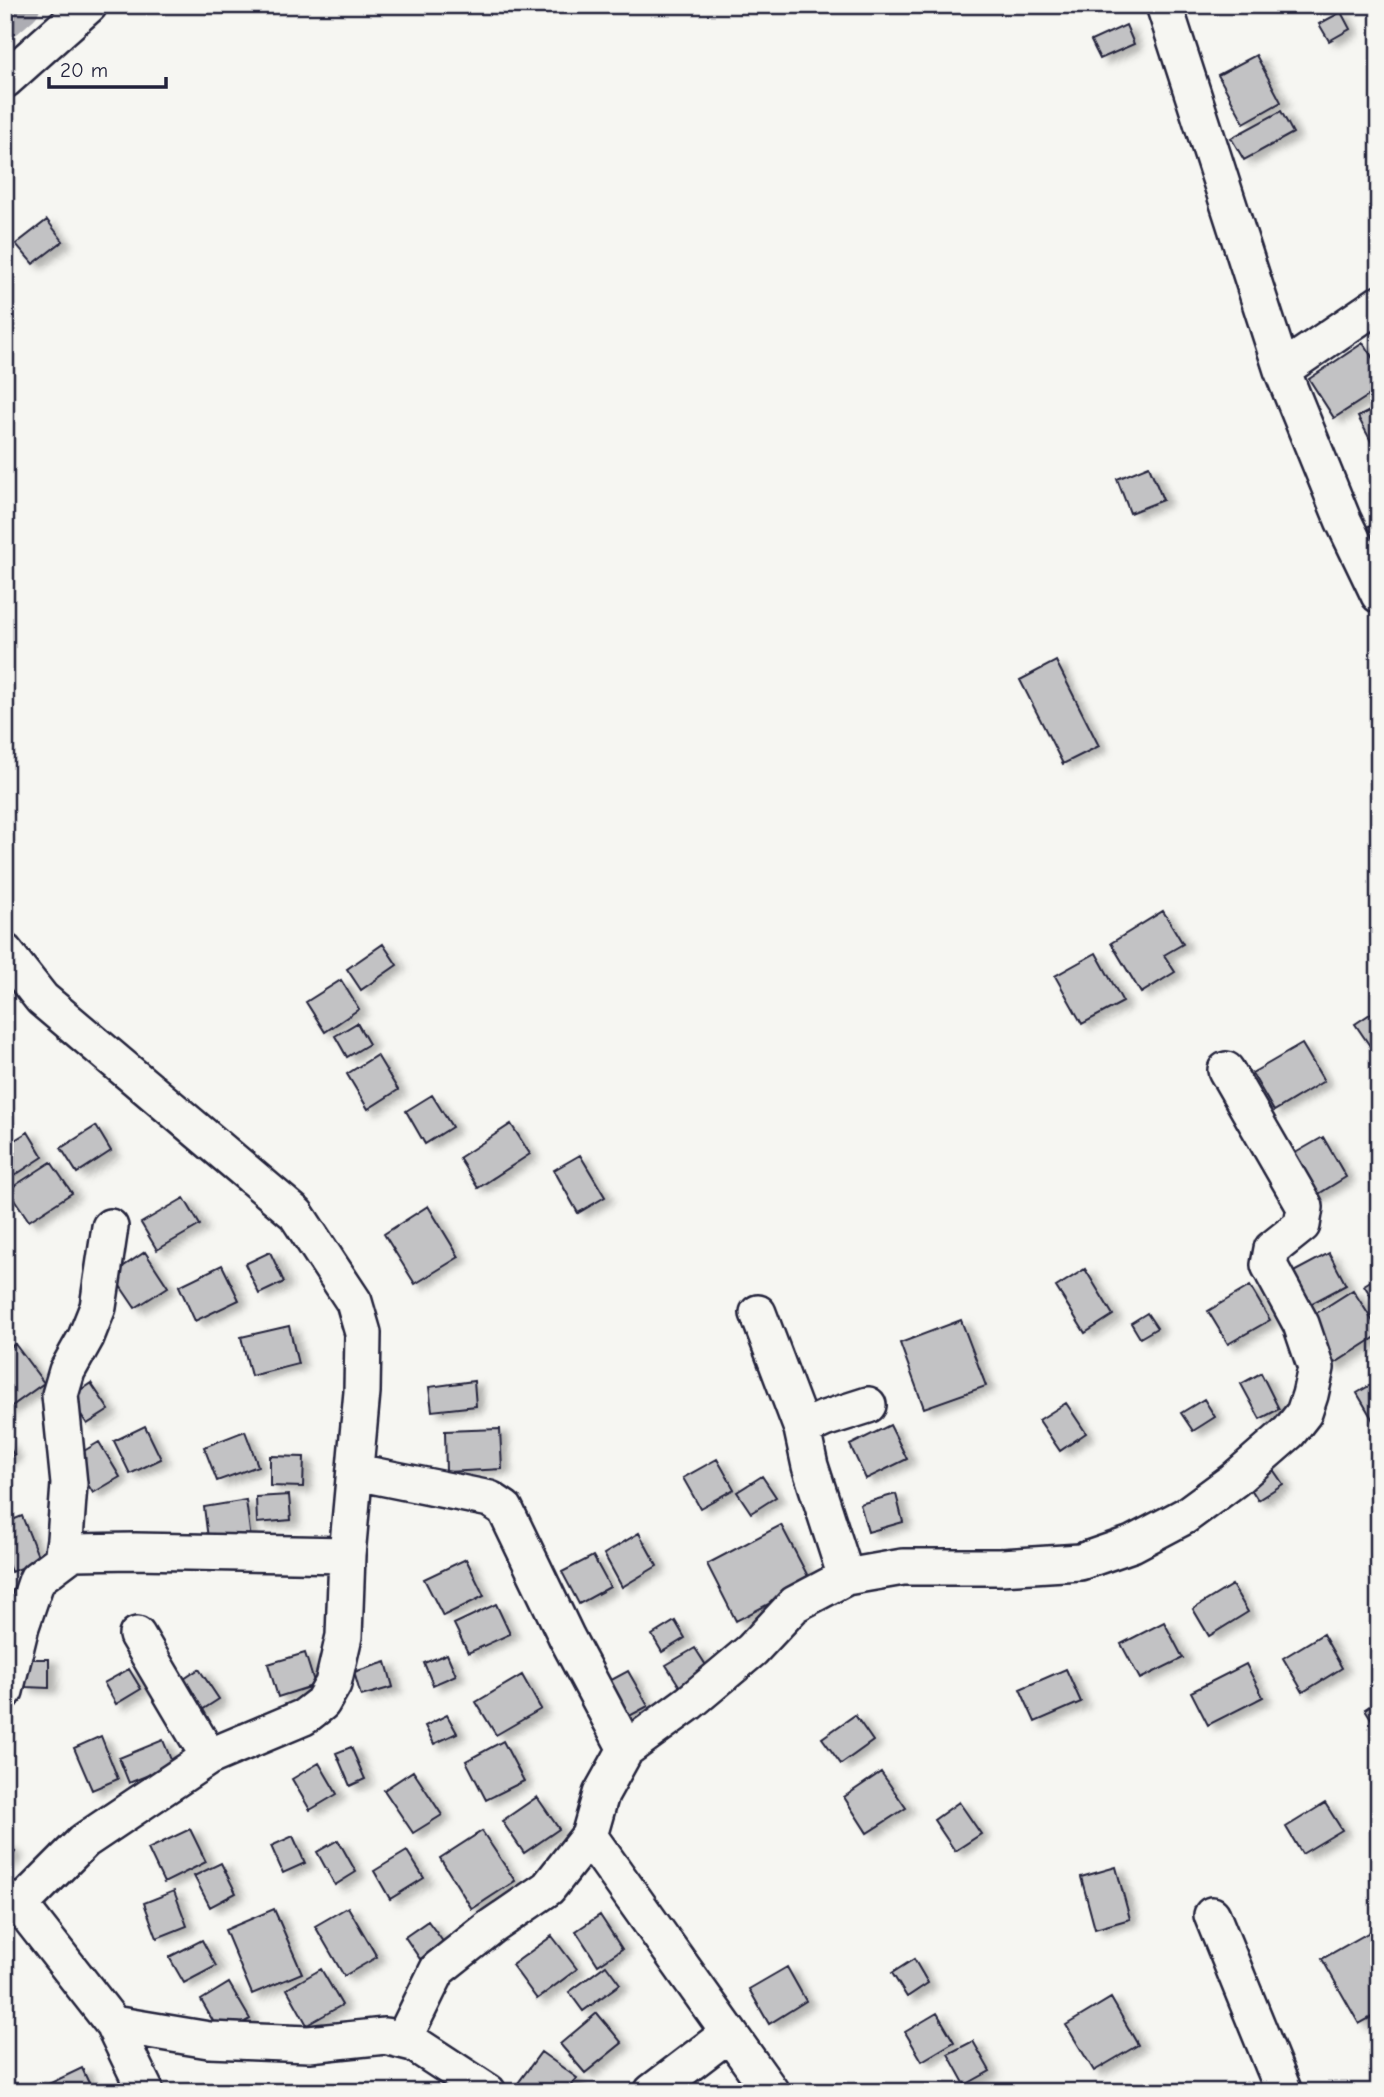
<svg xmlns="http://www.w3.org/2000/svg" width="1384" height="2097" viewBox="0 0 1384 2097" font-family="'Comic Neue',sans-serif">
  <defs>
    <filter id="shadow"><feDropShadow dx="8" dy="4.5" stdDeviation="3.5" flood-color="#0004"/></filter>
  </defs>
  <rect width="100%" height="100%" fill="#f6f6f2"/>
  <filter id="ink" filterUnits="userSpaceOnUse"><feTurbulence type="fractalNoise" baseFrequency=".0143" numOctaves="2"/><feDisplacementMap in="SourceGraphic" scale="14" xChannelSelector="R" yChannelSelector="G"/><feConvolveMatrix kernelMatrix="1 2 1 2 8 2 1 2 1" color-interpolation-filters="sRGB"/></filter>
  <g filter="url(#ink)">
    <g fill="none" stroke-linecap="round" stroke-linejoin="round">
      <path stroke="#adadb3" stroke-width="40" d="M 5,18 L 20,5"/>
    </g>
    <path fill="#c2c2c4" stroke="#22223b" stroke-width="2" filter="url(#shadow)" d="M 1341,12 L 1350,29 L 1329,41 L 1319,24 Z
      M 1126,25 L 1134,44 L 1100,59 L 1091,41 Z
      M 1256,55 L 1281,102 L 1244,123 L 1218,75 Z
      M 1281,111 L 1293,133 L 1244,160 L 1231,138 Z
      M 47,220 L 63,241 L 33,264 L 16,244 Z
      M 1363,343 L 1379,368 L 1379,389 L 1334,418 L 1309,379 Z
      M 1379,406 L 1379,456 L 1358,417 Z
      M 1149,466 L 1163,500 L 1130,513 L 1117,479 Z
      M 1379,521 L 1379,572 L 1355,533 Z
      M 1056,661 L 1099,746 L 1063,764 L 1020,680 Z
      M 1163,911 L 1183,944 L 1164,955 L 1175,972 L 1141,993 L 1111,943 Z
      M 383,944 L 397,965 L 361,990 L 347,969 Z
      M 1096,953 L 1123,1002 L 1082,1024 L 1055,976 Z
      M 341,980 L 359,1009 L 325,1032 L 306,1002 Z
      M 1376,1010 L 1379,1013 L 1379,1045 L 1372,1049 L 1355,1024 Z
      M 357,1023 L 369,1044 L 347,1057 L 335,1036 Z
      M 1302,1044 L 1324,1081 L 1274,1111 L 1252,1073 Z
      M 377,1055 L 398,1090 L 368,1109 L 347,1074 Z
      M 432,1095 L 452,1127 L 425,1144 L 406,1111 Z
      M 511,1124 L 530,1154 L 478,1188 L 459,1158 Z
      M 96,1126 L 111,1151 L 77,1173 L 61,1148 Z
      M 28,1132 L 43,1157 L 6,1181 L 5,1146 Z
      M 1323,1137 L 1346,1177 L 1307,1201 L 1283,1160 Z
      M 580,1155 L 605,1197 L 578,1213 L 554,1170 Z
      M 51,1162 L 72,1193 L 29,1221 L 8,1190 Z
      M 184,1198 L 200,1225 L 157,1250 L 141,1223 Z
      M 428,1206 L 459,1257 L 415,1284 L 384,1234 Z
      M 145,1252 L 168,1287 L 135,1308 L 112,1274 Z
      M 270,1252 L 284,1282 L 259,1294 L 245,1264 Z
      M 1329,1253 L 1346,1285 L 1303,1308 L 1286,1276 Z
      M 222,1265 L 239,1300 L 195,1321 L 179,1286 Z
      M 1085,1269 L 1113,1315 L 1085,1333 L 1056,1287 Z
      M 1379,1276 L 1379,1309 L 1364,1285 Z
      M 1250,1286 L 1270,1320 L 1228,1344 L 1208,1311 Z
      M 1353,1290 L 1379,1331 L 1379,1335 L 1332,1365 L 1304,1321 Z
      M 1147,1313 L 1157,1328 L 1140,1338 L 1131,1323 Z
      M 961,1320 L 986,1386 L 924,1408 L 900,1343 Z
      M 289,1326 L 298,1364 L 251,1376 L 241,1337 Z
      M 15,1344 L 44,1383 L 5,1411 L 5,1351 Z
      M 1261,1373 L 1279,1409 L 1260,1419 L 1241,1384 Z
      M 1379,1380 L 1379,1419 L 1374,1422 L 1357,1393 Z
      M 474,1381 L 476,1406 L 432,1411 L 429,1387 Z
      M 91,1383 L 109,1410 L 87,1424 L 70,1397 Z
      M 1204,1399 L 1215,1417 L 1193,1431 L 1181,1413 Z
      M 1066,1403 L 1086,1433 L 1060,1451 L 1039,1420 Z
      M 890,1425 L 907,1459 L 866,1479 L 850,1445 Z
      M 145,1426 L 161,1459 L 130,1474 L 114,1441 Z
      M 500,1429 L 502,1469 L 446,1472 L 445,1431 Z
      M 245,1431 L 258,1466 L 217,1481 L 204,1447 Z
      M 5,1441 L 14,1455 L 5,1460 Z
      M 99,1442 L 120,1477 L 93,1493 L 72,1458 Z
      M 270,1456 L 304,1457 L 303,1487 L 270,1486 Z
      M 717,1459 L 734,1489 L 700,1508 L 683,1478 Z
      M 1270,1465 L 1283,1484 L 1258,1500 L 1246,1481 Z
      M 762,1476 L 776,1497 L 751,1513 L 737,1492 Z
      M 896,1494 L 903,1522 L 868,1532 L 860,1504 Z
      M 289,1495 L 291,1520 L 257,1523 L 256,1497 Z
      M 246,1500 L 251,1540 L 209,1546 L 204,1507 Z
      M 22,1516 L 40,1561 L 11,1572 L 5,1556 L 5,1523 Z
      M 781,1525 L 811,1582 L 736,1621 L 707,1564 Z
      M 639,1533 L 657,1566 L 622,1587 L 604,1554 Z
      M 593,1556 L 610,1587 L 579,1604 L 562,1572 Z
      M 466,1559 L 484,1596 L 443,1616 L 424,1579 Z
      M 1232,1585 L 1248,1612 L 1209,1636 L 1193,1609 Z
      M 496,1604 L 510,1634 L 468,1653 L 454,1624 Z
      M 675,1621 L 685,1638 L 662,1652 L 652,1635 Z
      M 1164,1622 L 1183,1658 L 1140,1679 L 1121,1644 Z
      M 1323,1634 L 1342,1668 L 1303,1692 L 1283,1658 Z
      M 695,1648 L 709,1670 L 680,1687 L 666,1665 Z
      M 305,1653 L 315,1685 L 278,1697 L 268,1664 Z
      M 447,1654 L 456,1675 L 433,1685 L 424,1663 Z
      M 25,1659 L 49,1659 L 49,1688 L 25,1687 Z
      M 386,1662 L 393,1687 L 361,1696 L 354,1672 Z
      M 1246,1664 L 1263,1697 L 1208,1725 L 1191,1692 Z
      M 129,1669 L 141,1689 L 116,1704 L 104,1683 Z
      M 199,1669 L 219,1699 L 194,1715 L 175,1685 Z
      M 1066,1669 L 1081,1702 L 1035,1722 L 1020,1689 Z
      M 628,1671 L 648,1706 L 624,1719 L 604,1684 Z
      M 522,1675 L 541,1709 L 496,1735 L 476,1702 Z
      M 1379,1700 L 1379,1731 L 1365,1709 Z
      M 447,1715 L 457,1733 L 434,1744 L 425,1726 Z
      M 855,1715 L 873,1741 L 841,1764 L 822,1738 Z
      M 101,1736 L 118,1779 L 92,1790 L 74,1748 Z
      M 163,1740 L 173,1765 L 129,1783 L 119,1758 Z
      M 503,1741 L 524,1781 L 486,1800 L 466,1761 Z
      M 351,1747 L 365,1779 L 350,1786 L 336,1753 Z
      M 319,1763 L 337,1794 L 310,1810 L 292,1779 Z
      M 413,1771 L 442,1815 L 413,1833 L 384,1790 Z
      M 881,1772 L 906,1808 L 867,1833 L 844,1797 Z
      M 537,1797 L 559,1829 L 524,1853 L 502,1821 Z
      M 959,1802 L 981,1834 L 955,1851 L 934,1820 Z
      M 1325,1803 L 1342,1830 L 1302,1854 L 1286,1827 Z
      M 190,1829 L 206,1862 L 164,1883 L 148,1849 Z
      M 482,1831 L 515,1881 L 472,1909 L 440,1858 Z
      M 293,1836 L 305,1863 L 283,1873 L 271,1846 Z
      M 338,1840 L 356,1872 L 335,1885 L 317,1852 Z
      M 5,1845 L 15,1852 L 5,1865 Z
      M 407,1851 L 424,1878 L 390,1899 L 374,1871 Z
      M 221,1863 L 236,1893 L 210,1907 L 194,1876 Z
      M 1116,1867 L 1130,1919 L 1095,1929 L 1081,1877 Z
      M 174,1891 L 187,1926 L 157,1938 L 144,1903 Z
      M 348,1907 L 377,1957 L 344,1976 L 315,1926 Z
      M 274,1909 L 302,1973 L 252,1994 L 225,1930 Z
      M 600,1915 L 622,1949 L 598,1965 L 576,1931 Z
      M 428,1921 L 444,1943 L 420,1959 L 405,1937 Z
      M 1375,1929 L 1379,1935 L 1379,2013 L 1359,2024 L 1322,1959 Z
      M 552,1936 L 577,1969 L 537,1999 L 512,1965 Z
      M 202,1940 L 216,1966 L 184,1983 L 169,1957 Z
      M 914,1959 L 928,1983 L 907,1997 L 892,1973 Z
      M 606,1965 L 620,1984 L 583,2011 L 569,1992 Z
      M 787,1967 L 806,2001 L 769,2024 L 749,1989 Z
      M 321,1969 L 342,2005 L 307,2025 L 287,1989 Z
      M 229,1983 L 250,2019 L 221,2035 L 201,2000 Z
      M 1111,1998 L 1138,2045 L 1094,2071 L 1066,2025 Z
      M 597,2013 L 622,2043 L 585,2073 L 560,2044 Z
      M 937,2013 L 954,2042 L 922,2061 L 905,2032 Z
      M 973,2041 L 990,2071 L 965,2085 L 948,2054 Z
      M 541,2052 L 577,2078 L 567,2092 L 515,2092 L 513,2090 Z
      M 82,2068 L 93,2092 L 34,2092 L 34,2091 Z"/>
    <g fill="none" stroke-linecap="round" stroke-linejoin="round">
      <g stroke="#22223b" stroke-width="40">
        <path id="street" d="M 1164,5 L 1282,370 L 1343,520 L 1379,595
          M 5,80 L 89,5
          M 1282,370 L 1379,304
          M 5,952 L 42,999 L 296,1214 L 354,1302 L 363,1333 L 362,1392 L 347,1555 L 344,1636 L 333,1684 L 322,1703 L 304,1717 L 209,1757 L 84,1841 L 20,1905
          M 758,1313 L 802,1429
          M 356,1472 L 490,1499 L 505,1509 L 567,1638 L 626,1749
          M 62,1560 L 65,1539 L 69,1484 L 60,1395 L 67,1371 L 86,1337 L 98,1307 L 110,1227
          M 846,1577 L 810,1466 L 802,1429 L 824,1419 L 868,1405
          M 137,1635 L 209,1757
          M 5,1691 L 21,1626 L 37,1579 L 73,1552 L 135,1551 L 347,1555
          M 589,1836 L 771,2092
          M 5,1898 L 20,1905 L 113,2024 L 146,2092
          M 1212,1915 L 1284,2092
          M 113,2024 L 209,2040 L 309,2044 L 385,2036 L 413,2043 L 488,2092
          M 403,2040 L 438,1969 L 491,1927 L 548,1888 L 589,1836 L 601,1794 L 626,1749 L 689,1703 L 752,1650 L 795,1604 L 846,1577 L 903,1567 L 1000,1567 L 1080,1562 L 1132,1544 L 1185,1516 L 1234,1480 L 1289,1432 L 1304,1413 L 1310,1395 L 1316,1368 L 1301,1324 L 1269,1265 L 1272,1249 L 1302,1225 L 1305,1207 L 1226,1070
          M 652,2092 L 728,2034"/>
      </g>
      <use href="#street" stroke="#f6f6f2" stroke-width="35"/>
    </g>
  </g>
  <rect width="1384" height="2097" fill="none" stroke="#f6f6f2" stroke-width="28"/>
  <rect x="14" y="14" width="1356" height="2069" fill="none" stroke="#22223b" stroke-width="2.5" filter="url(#ink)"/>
  <path d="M49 77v10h117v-10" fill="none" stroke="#22223b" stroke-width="3.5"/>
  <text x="60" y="77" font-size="21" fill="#22223b" stroke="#f6f6f2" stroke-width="5" paint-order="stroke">20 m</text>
</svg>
